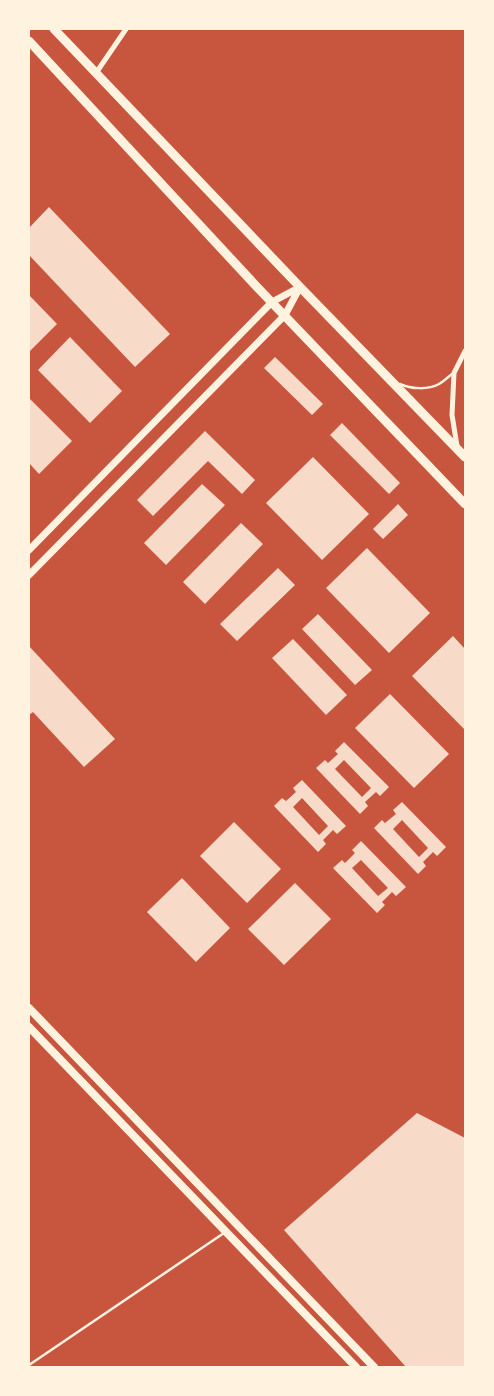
<svg xmlns="http://www.w3.org/2000/svg" width="494" height="1396" viewBox="0 0 494 1396" font-family="Ubuntu,sans-serif">
  <rect width="100%" height="100%" fill="#c8553d"/>
  <path fill="#f7dbc8" fill-rule="evenodd" d="M 49,207 L 170,334 L 135,367 L 29,255 L 29,228 Z
    M 29,295 L 57,324 L 29,352 Z
    M 70,337 L 122,391 L 90,423 L 38,370 Z
    M 275,357 L 323,404 L 312,415 L 264,368 Z
    M 29,398 L 72,441 L 39,474 L 29,463 Z
    M 342,423 L 400,483 L 389,494 L 330,435 Z
    M 205,431 L 255,480 L 242,494 L 208,461 L 153,516 L 137,500 Z
    M 313,457 L 369,514 L 322,560 L 266,503 Z
    M 202,484 L 225,505 L 166,565 L 144,543 Z
    M 398,504 L 408,515 L 383,539 L 373,529 Z
    M 241,523 L 263,544 L 205,604 L 183,582 Z
    M 367,548 L 430,613 L 389,653 L 326,588 Z
    M 278,568 L 295,585 L 237,641 L 220,624 Z
    M 318,614 L 372,670 L 355,685 L 302,629 Z
    M 453,636 L 465,649 L 465,730 L 412,676 Z
    M 293,639 L 347,695 L 326,715 L 272,658 Z
    M 29,646 L 115,739 L 84,767 L 33,712 L 29,715 Z
    M 390,694 L 449,754 L 414,788 L 355,728 Z
    M 344,742 L 389,787 L 380,796 L 376,792 L 365,802 L 368,806 L 360,814 L 316,768 L 325,760 L 328,763 L 338,754 L 335,751 ZM 344,760 L 371,788 L 362,797 L 335,769 Z
    M 302,780 L 346,826 L 337,834 L 333,830 L 323,840 L 326,844 L 318,852 L 274,806 L 282,798 L 286,801 L 296,792 L 293,788 ZM 302,798 L 328,826 L 319,835 L 293,807 Z
    M 402,802 L 446,847 L 437,856 L 433,852 L 423,862 L 426,866 L 418,874 L 374,828 L 382,820 L 385,823 L 396,814 L 393,810 ZM 402,820 L 428,848 L 419,857 L 393,829 Z
    M 234,822 L 281,869 L 247,903 L 200,856 Z
    M 361,841 L 406,887 L 396,896 L 392,892 L 382,902 L 385,905 L 377,913 L 333,868 L 342,860 L 345,863 L 355,853 L 352,850 ZM 361,860 L 388,888 L 378,896 L 352,868 Z
    M 182,878 L 230,928 L 196,962 L 147,912 Z
    M 295,883 L 331,919 L 284,965 L 248,929 Z
    M 417,1113 L 465,1138 L 465,1367 L 406,1367 L 284,1230 Z"/>
  <g fill="none" stroke-linecap="round" stroke-linejoin="round">
    <path stroke="#fff3e0" stroke-width="2.5" d="M 400,384 C 411,389 428,390 439,384 C 444,381 448,377 452,374
      M 29,1365 L 224,1233"/>
    <path stroke="#fff3e0" stroke-width="5" d="M 96,73 L 126,29
      M 457,446 L 452,415 L 454,373 L 465,351"/>
    <path stroke="#fff3e0" stroke-width="7" d="M 29,550 L 272,302 L 300,287
      M 29,575 L 285,315 L 300,287"/>
    <path stroke="#fff3e0" stroke-width="8" d="M 29,1008 L 374,1367
      M 29,1027 L 356,1367"/>
    <path stroke="#fff3e0" stroke-width="9" d="M 54,29 L 300,287 L 465,457
      M 29,41 L 257,287 L 465,504"/>
  </g>
  <rect width="494" height="1396" fill="none" stroke="#fff3e0" stroke-width="60"/>
</svg>
